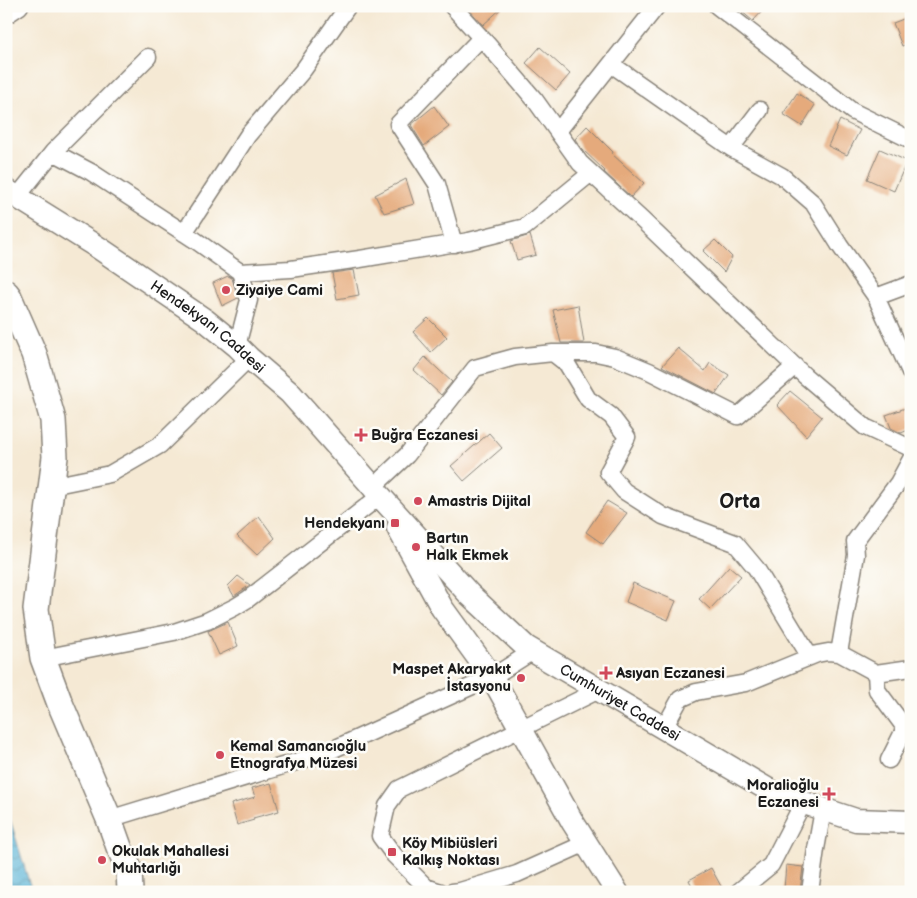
<svg xmlns="http://www.w3.org/2000/svg" width="917" height="898" viewBox="0 0 917 898" font-family="'Balsamiq Sans',sans-serif">
  <defs>
    <pattern id="water-waves" width="16" height="10" patternUnits="userSpaceOnUse" patternTransform="scale(1.25)"><rect width="16" height="10" fill="#5ab4d7"/><path d="M0 5q4-4 8 0t8 0" fill="none" stroke="#4a92ae"/></pattern>
  </defs>
  <rect width="100%" height="100%" fill="#fdfcf7"/>
  <filter id="ink" filterUnits="userSpaceOnUse"><feTurbulence type="fractalNoise" baseFrequency=".02" numOctaves="2"/><feDisplacementMap in="SourceGraphic" scale="10" xChannelSelector="R" yChannelSelector="G"/><feConvolveMatrix kernelMatrix="1 2 1 2 8 2 1 2 1" color-interpolation-filters="sRGB"/></filter>
  <filter id="wash" filterUnits="userSpaceOnUse"><feTurbulence type="fractalNoise" baseFrequency=".0096" numOctaves="4" result="noise"/><feDisplacementMap in="SourceGraphic" scale="20" xChannelSelector="R" yChannelSelector="G"/><feGaussianBlur stdDeviation="1.12" result="paint"/><feColorMatrix in="noise" values="0 0 0 0 0 0 0 0 0 0 0 0 0 0 0 0 0 1.4 0 .05"/><feComposite in="paint" operator="in"/></filter>
  <g filter="url(#wash)">
    <rect width="100%" height="100%" fill="#f5e9d4"/>
    <path fill="url(#water-waves)" stroke="#3b687a" d="M 6,806 L 32,892 L 6,892 Z"/>
    <g id="blocks">
      <path fill="#e5aa7b" d="M 466,6 L 504,6 L 483,25 Z
        M 735,6 L 767,6 L 753,21 Z
        M 911,16 L 911,43 L 902,46 L 893,23 Z
        M 540,47 L 570,74 L 556,90 L 526,63 Z
        M 797,93 L 815,105 L 802,126 L 783,114 Z
        M 434,106 L 449,127 L 424,146 L 411,125 Z
        M 840,120 L 860,130 L 847,155 L 828,146 Z
        M 587,126 L 613,152 L 612,154 L 644,183 L 631,197 L 604,172 L 605,171 L 581,148 L 575,139 Z
        M 880,149 L 907,161 L 894,191 L 867,179 Z
        M 406,179 L 414,204 L 384,213 L 375,195 Z
        M 530,235 L 536,255 L 517,260 L 511,241 Z
        M 715,240 L 732,257 L 724,272 L 703,251 Z
        M 354,270 L 359,295 L 337,299 L 332,273 Z
        M 228,276 L 232,278 L 238,298 L 222,306 L 213,283 Z
        M 578,305 L 584,343 L 561,343 L 553,310 Z
        M 428,318 L 447,337 L 431,352 L 413,332 Z
        M 678,348 L 705,371 L 710,363 L 729,375 L 716,394 L 662,366 Z
        M 425,357 L 452,382 L 441,395 L 414,370 Z
        M 790,391 L 822,417 L 806,436 L 777,405 Z
        M 911,406 L 911,429 L 901,433 L 891,428 L 886,415 Z
        M 489,433 L 502,448 L 464,481 L 451,466 Z
        M 607,501 L 627,513 L 603,544 L 586,532 Z
        M 259,516 L 275,538 L 257,555 L 237,536 Z
        M 729,566 L 741,576 L 710,609 L 699,599 Z
        M 238,576 L 250,585 L 234,596 L 228,586 Z
        M 633,583 L 676,601 L 668,620 L 626,602 Z
        M 228,622 L 238,646 L 219,655 L 208,631 Z
        M 271,783 L 279,811 L 253,818 L 254,820 L 237,825 L 231,804 L 255,797 L 252,788 Z
        M 786,865 L 803,867 L 800,891 L 784,889 Z
        M 711,868 L 722,888 L 715,892 L 695,892 L 689,880 Z"/>
    </g>
  </g>
  <g filter="url(#ink)">
    <use href="#blocks" fill-opacity="0" stroke="#888278" stroke-width="1"/>
    <g fill="none" stroke-linecap="round" stroke-linejoin="round">
      <g stroke="#888278" stroke-width="19">
        <path id="street" d="M 452,6 L 488,45 L 535,100 L 580,163 L 642,220 L 805,376 L 865,427 L 906,446 L 911,446
          M 717,6 L 852,111 L 911,140
          M 6,12 L 8,14 L 20,6
          M 611,64 L 731,148 L 760,110
          M 558,131 L 657,6
          M 731,148 L 782,176 L 813,203 L 840,246 L 876,297
          M 53,152 L 91,172 L 195,240 L 240,272 L 249,300 L 237,346
          M 17,197 L 53,152 L 148,57
          M 184,233 L 248,135 L 304,69 L 348,6
          M 454,244 L 437,184 L 398,124 L 481,38
          M 240,272 L 291,269 L 360,259 L 469,241 L 525,227 L 591,173
          M 911,284 L 876,297 L 911,374
          M 553,353 L 596,353 L 615,357 L 649,371 L 738,416 L 795,366
          M 51,486 L 110,474 L 160,445 L 249,358
          M 373,487 L 407,455 L 475,368 L 515,357 L 553,353 L 567,364 L 588,399 L 611,416 L 627,437 L 608,472 L 624,491 L 663,516 L 735,543 L 756,568 L 810,657
          M 839,653 L 856,555 L 855,541 L 898,483 L 911,459
          M 43,658 L 174,632 L 207,621 L 235,607 L 248,599 L 380,496
          M 876,673 L 877,690 L 903,725 L 903,732 L 889,760
          M 664,728 L 680,699 L 696,692 L 746,683 L 817,654 L 828,652 L 839,653 L 876,673 L 911,668
          M 109,819 L 325,753 L 492,677 L 533,651
          M 441,892 L 426,887 L 394,855 L 380,836 L 387,806 L 399,789 L 599,690
          M 452,892 L 460,891 L 517,874 L 586,843
          M 738,892 L 771,865 L 803,803
          M 810,892 L 816,849 L 823,810"/>
      </g>
      <g stroke="#888278" stroke-width="25">
        <g id="secondary">
          <path id="s1" d="M 6,190 L 99,248 L 205,320 L 237,346 L 249,358 L 290,393 L 373,487 L 380,496 L 469,594 L 526,647 L 774,793 L 856,820 L 911,822"/>
          <path d="M 398,528 L 442,608 L 492,677 L 572,821 L 617,892"/>
        </g>
      </g>
      <g stroke="#888278" stroke-width="28">
        <path id="primary" d="M 6,293 L 9,297 L 34,354 L 53,420 L 55,457 L 36,609 L 43,658 L 59,701 L 109,819 L 119,847 L 129,869 L 130,892"/>
      </g>
      <use href="#street" stroke="#fff" stroke-width="16"/>
      <use href="#secondary" stroke="#fff" stroke-width="22"/>
      <use href="#primary" stroke="#fff" stroke-width="25"/>
    </g>
  </g>
  <g fill="#d1495b" stroke="#fdfcf7" stroke-width="2">
    <circle cx="226" cy="290" r="5"/>
    <path d="M358.5 427.5h5v5h5v5h-5v5h-5v-5h-5v-5h5z"/>
    <circle cx="418" cy="501" r="5"/>
    <rect x="390" y="518" width="10" height="10" rx="2.5"/>
    <circle cx="416" cy="547" r="5"/>
    <path d="M603.5 665.5h5v5h5v5h-5v5h-5v-5h-5v-5h5z"/>
    <circle cx="521" cy="678" r="5"/>
    <circle cx="220" cy="755" r="5"/>
    <path d="M826.5 786.5h5v5h5v5h-5v5h-5v-5h-5v-5h5z"/>
    <rect x="387" y="847" width="10" height="10" rx="2.5"/>
    <circle cx="102" cy="860" r="5"/>
  </g>
  <g text-anchor="middle" stroke-width="5" stroke-linejoin="round" paint-order="stroke">
    <g font-size="15" font-weight="bold" fill="#1c1c1c" stroke="#fdfcf7" text-anchor="start">
      <text x="236" y="295">Ziyaiye Cami</text>
      <text x="371" y="440">Buğra Eczanesi</text>
      <text x="428" y="506">Amastris Dijital</text>
      <text x="385" y="528" text-anchor="end">Hendekyanı</text>
      <text x="426" y="543">Bartın<tspan x="426" dy="17">Halk Ekmek</tspan></text>
      <text x="511" y="674" text-anchor="end">Maspet Akaryakıt<tspan x="511" dy="17">İstasyonu</tspan></text>
      <text x="616" y="678">Asıyan Eczanesi</text>
      <text x="230" y="751">Kemal Samancıoğlu<tspan x="230" dy="17">Etnografya Müzesi</tspan></text>
      <text x="819" y="790" text-anchor="end">Moralioğlu<tspan x="819" dy="17">Eczanesi</tspan></text>
      <text x="402" y="848">Köy Mibiüsleri<tspan x="402" dy="17">Kalkış Noktası</tspan></text>
      <text x="112" y="856">Okulak Mahallesi<tspan x="112" dy="17">Muhtarlığı</tspan></text>
    </g>
    <g font-size="15" fill="#1c1c1c" stroke="#fdfcf7">
      <text dy="5" stroke="none"><textPath href="#s1" startOffset="244">Hendekyanı Caddesi</textPath></text>
      <text dy="5" stroke="none"><textPath href="#s1" startOffset="806">Cumhuriyet Caddesi</textPath></text>
    </g>
    <g font-size="20" font-weight="bold" fill="#1c1c1c" stroke="#fdfcf7">
      <text x="740" y="508">Orta</text>
    </g>
  </g>
  <rect width="917" height="898" fill="none" stroke="#fdfcf7" stroke-width="25"/>
</svg>
